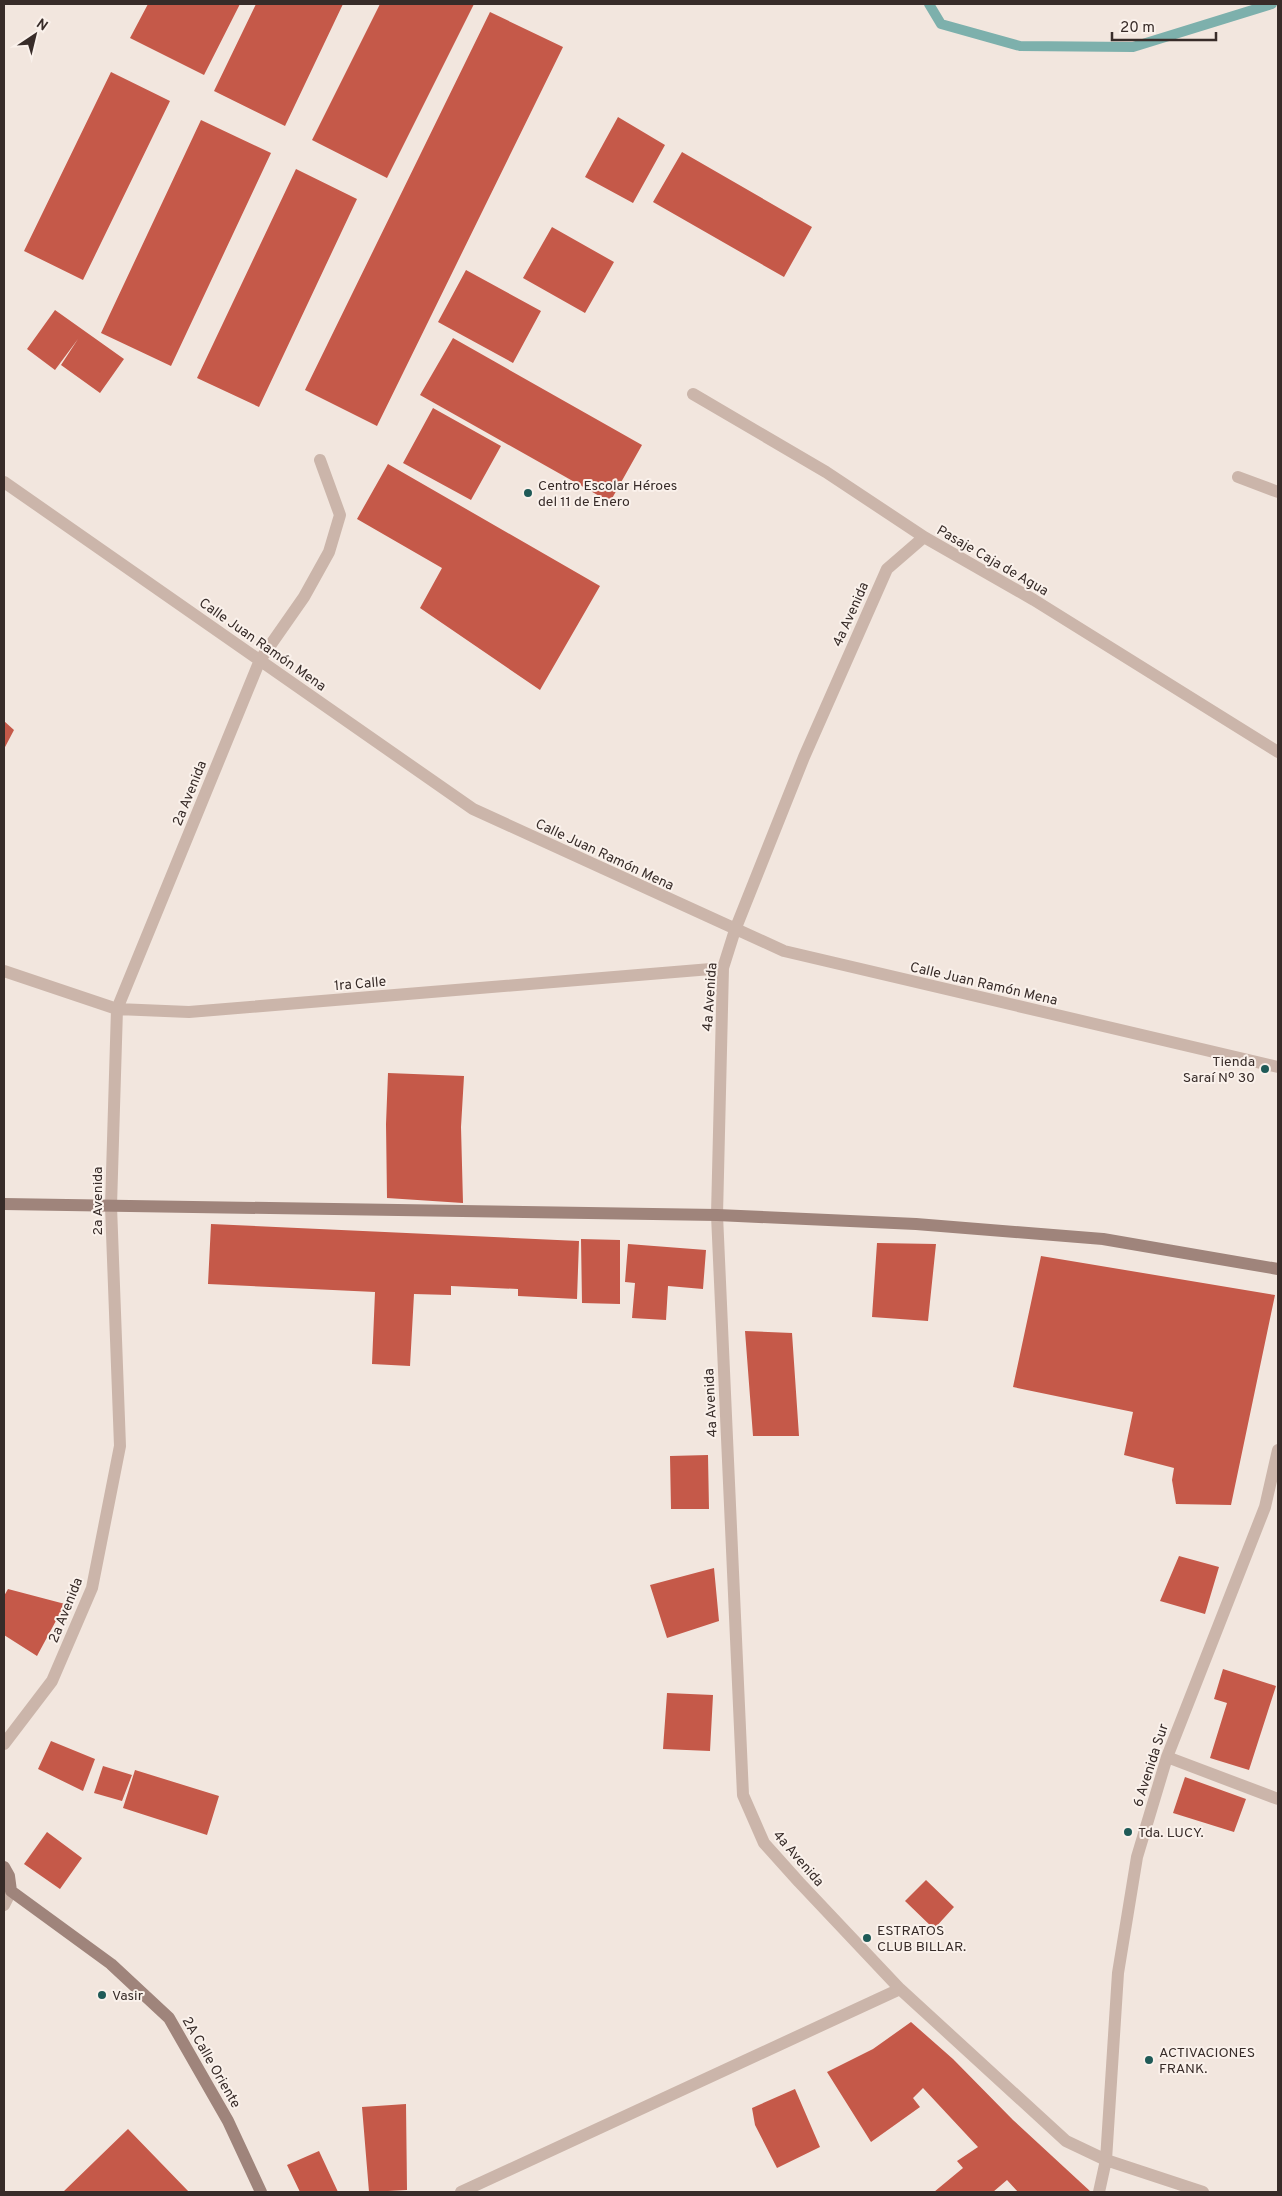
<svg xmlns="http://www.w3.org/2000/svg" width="1282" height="2196" viewBox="0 0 1282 2196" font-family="Overpass,sans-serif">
  <rect width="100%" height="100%" fill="#f2e6de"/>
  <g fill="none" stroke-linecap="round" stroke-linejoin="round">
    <path stroke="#7db0ac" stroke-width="10" d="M 929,4 L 941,24 L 1020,46 L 1133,47 L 1272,4"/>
  </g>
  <path fill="#c55949" d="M 148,4 L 240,4 L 204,75 L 130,38 Z
    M 256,4 L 343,4 L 285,126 L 214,91 Z
    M 380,4 L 474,4 L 387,178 L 312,140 Z
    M 490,12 L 563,47 L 377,426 L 305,390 Z
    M 111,72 L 170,101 L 83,280 L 24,251 Z
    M 618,117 L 665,145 L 633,203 L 585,177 Z
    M 201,120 L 271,153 L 171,366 L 101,333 Z
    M 682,152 L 812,227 L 784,277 L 653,202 Z
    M 296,169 L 357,199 L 259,407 L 197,378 Z
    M 552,227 L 614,262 L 585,313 L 523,278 Z
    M 466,270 L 541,311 L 513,363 L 438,322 Z
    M 55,310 L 124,359 L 100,393 L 61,365 L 78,339 L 55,370 L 27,349 Z
    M 453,338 L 642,445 L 610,502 L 420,395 Z
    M 433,408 L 501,446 L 471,500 L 403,463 Z
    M 388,464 L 600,586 L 540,690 L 420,608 L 442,568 L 357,519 Z
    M 4,721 L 14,730 L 4,749 Z
    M 388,1073 L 464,1076 L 461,1127 L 463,1203 L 387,1198 L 386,1124 Z
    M 211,1224 L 579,1241 L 577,1299 L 518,1296 L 518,1289 L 451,1286 L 451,1295 L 414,1294 L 410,1366 L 372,1364 L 375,1292 L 208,1284 Z
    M 581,1239 L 620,1240 L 620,1304 L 582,1303 Z
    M 877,1243 L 936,1244 L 928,1321 L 872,1317 Z
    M 628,1244 L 706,1250 L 703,1289 L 668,1286 L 666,1320 L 632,1318 L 635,1283 L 625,1282 Z
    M 1041,1256 L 1275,1295 L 1231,1505 L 1176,1504 L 1172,1480 L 1174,1468 L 1124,1455 L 1133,1412 L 1013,1387 Z
    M 745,1331 L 792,1333 L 799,1436 L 753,1436 Z
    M 708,1455 L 709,1509 L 671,1509 L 670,1456 Z
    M 1179,1556 L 1219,1567 L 1205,1614 L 1160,1601 Z
    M 714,1568 L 719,1621 L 667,1638 L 650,1585 Z
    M 8,1589 L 65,1604 L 37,1656 L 4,1635 L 4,1596 Z
    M 1223,1669 L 1276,1686 L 1249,1770 L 1210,1758 L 1227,1703 L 1214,1699 Z
    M 667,1693 L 713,1695 L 710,1751 L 663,1749 Z
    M 51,1741 L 95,1759 L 83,1791 L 38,1769 Z
    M 103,1766 L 132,1775 L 122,1801 L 94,1793 Z
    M 135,1770 L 219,1796 L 207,1835 L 123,1808 Z
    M 1185,1777 L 1246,1799 L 1234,1832 L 1173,1813 Z
    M 47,1832 L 82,1858 L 60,1889 L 24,1864 Z
    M 926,1880 L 954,1907 L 934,1929 L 905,1901 Z
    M 911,2022 L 953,2059 L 1013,2120 L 1091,2192 L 1018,2192 L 1007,2180 L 993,2192 L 934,2192 L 963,2168 L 957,2161 L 978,2147 L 923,2088 L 913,2098 L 920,2107 L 871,2142 L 827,2072 L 873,2049 Z
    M 795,2089 L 820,2147 L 777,2168 L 755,2125 L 752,2108 Z
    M 406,2104 L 407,2190 L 369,2192 L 362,2107 Z
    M 128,2129 L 189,2192 L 63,2192 Z
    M 319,2151 L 338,2192 L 300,2192 L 287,2165 Z"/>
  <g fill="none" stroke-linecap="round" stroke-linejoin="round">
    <path stroke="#cbb5aa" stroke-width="12" d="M 693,394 L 826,472 L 924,537 L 1034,600 L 1278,752
      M 1238,477 L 1278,492
      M 4,482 L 473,809 L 784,951 L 1278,1067
      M 924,537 L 887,569 L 804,757 L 735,930 L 723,968 L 717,1215 L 743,1795 L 764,1843 L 799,1882 L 900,1989 L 1066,2141 L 1106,2160 L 1203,2192
      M 4,971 L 117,1009 L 189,1012 L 723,968
      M 4,1744 L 52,1681 L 92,1588 L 120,1446 L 111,1206 L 117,1009 L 260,660 L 304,597 L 329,552 L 340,515 L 320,460
      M 1167,1757 L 1278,1799
      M 4,1905 L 11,1891
      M 461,2192 L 900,1989
      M 1099,2192 L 1106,2160 L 1118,1973 L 1137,1857 L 1167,1757 L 1265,1507 L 1278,1450"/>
    <path stroke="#9f847b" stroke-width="12" d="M 4,1204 L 717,1215 L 916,1224 L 1103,1239 L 1278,1269
      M 4,1867 L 9,1876 L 11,1891 L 111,1964 L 169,2018 L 228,2121 L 261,2192"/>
  </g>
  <g fill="#1f5a57" stroke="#faf1eb" stroke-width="2">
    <circle cx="528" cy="493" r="5"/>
    <circle cx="1265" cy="1069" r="5"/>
    <circle cx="1128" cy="1832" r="5"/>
    <circle cx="867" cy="1938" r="5"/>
    <circle cx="102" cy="1995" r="5"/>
    <circle cx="1149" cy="2060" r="5"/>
  </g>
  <g text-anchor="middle" stroke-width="4" stroke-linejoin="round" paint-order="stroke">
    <g font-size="14" fill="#382c29" stroke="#faf1eb" text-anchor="start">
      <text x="538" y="490">Centro Escolar Héroes<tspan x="538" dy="16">del 11 de Enero</tspan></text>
      <text x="1255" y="1066" text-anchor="end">Tienda<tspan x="1255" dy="16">Saraí Nº 30</tspan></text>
      <text x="1138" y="1837">Tda. LUCY.</text>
      <text x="877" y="1935">ESTRATOS<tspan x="877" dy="16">CLUB BILLAR.</tspan></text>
      <text x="112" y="2000">Vasir</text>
      <text x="1159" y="2057">ACTIVACIONES<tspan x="1159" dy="16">FRANK.</tspan></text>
    </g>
    <g font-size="14" fill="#382c29" stroke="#faf1eb">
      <text transform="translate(993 560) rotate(30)" y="5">Pasaje Caja de Agua</text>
      <text transform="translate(850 614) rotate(-66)" y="5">4a Avenida</text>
      <text transform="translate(263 644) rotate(35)" y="5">Calle Juan Ramón Mena</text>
      <text transform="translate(189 793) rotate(-68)" y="5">2a Avenida</text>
      <text transform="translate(605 854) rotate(25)" y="5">Calle Juan Ramón Mena</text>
      <text transform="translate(360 983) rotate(-5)" y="5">1ra Calle</text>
      <text transform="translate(984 983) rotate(13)" y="5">Calle Juan Ramón Mena</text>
      <text transform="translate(709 997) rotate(-86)" y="5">4a Avenida</text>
      <text transform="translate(97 1201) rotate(-90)" y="5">2a Avenida</text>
      <text transform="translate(710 1403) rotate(-93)" y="5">4a Avenida</text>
      <text transform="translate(65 1610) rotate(-68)" y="5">2a Avenida</text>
      <text transform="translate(1150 1765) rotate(-72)" y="5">6 Avenida Sur</text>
      <text transform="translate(799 1858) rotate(49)" y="5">4a Avenida</text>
      <text transform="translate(212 2062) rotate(60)" y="5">2A Calle Oriente</text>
    </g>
  </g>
  <rect width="1282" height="2196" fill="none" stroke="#382c29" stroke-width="10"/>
  <g transform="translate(35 35) rotate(35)" stroke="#faf1eb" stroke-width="4" paint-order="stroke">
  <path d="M0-4L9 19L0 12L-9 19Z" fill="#382c29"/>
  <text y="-8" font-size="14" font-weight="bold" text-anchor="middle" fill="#382c29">N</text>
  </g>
  <path d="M1112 32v8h104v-8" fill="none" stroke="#382c29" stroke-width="2.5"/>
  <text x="1120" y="32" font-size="15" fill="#382c29" stroke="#faf1eb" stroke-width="4" paint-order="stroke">20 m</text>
</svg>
